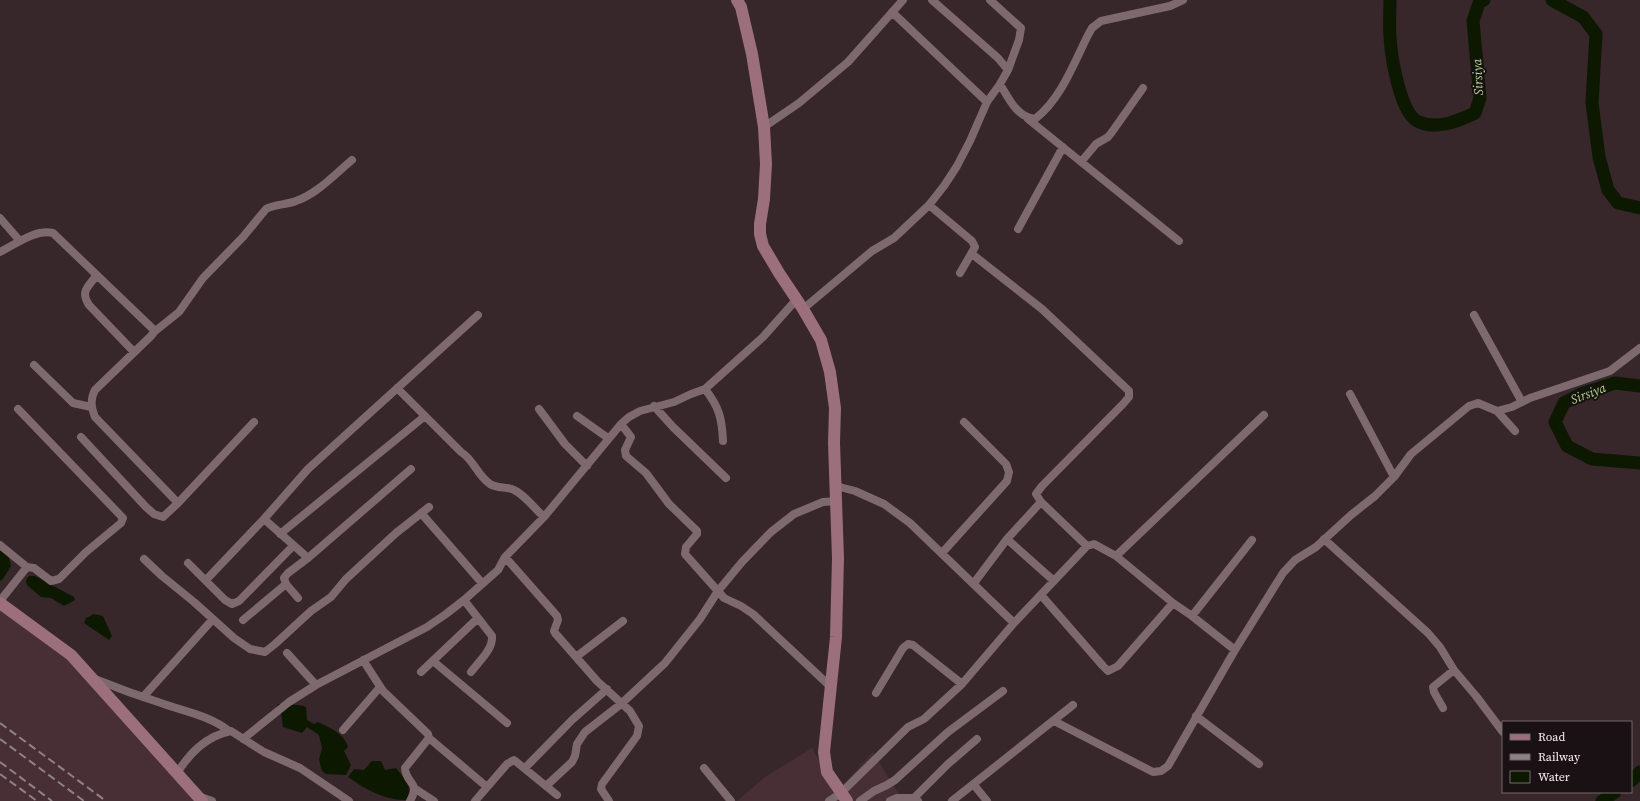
<svg xmlns="http://www.w3.org/2000/svg" width="1640" height="801" viewBox="0 0 1640 801" font-family="'Source Serif 4',serif">
  <rect width="100%" height="100%" fill="#37262a"/>
  <path fill="#472f35" d="M 0,604 L 71,657 L 206,801 L 0,801 Z
    M 812,748 L 837,791 L 873,752 L 903,801 L 737,801 L 765,777 Z"/>
  <path fill="#0c1900" d="M 0,548 L 8,554 L 11,566 L 3,579 L 0,581 Z
    M 29,576 L 35,576 L 74,597 L 75,600 L 64,606 L 51,598 L 41,597 L 27,585 L 26,580 Z
    M 94,614 L 103,616 L 112,636 L 109,640 L 84,623 L 86,618 Z
    M 278,704 C 288,706 297,703 306,707 L 307,720 L 314,724 L 318,722 C 330,728 344,733 348,747 L 344,751 L 351,765 L 346,775 L 326,774 L 322,771 L 319,759 L 322,748 L 319,735 L 307,727 L 302,733 L 283,727 L 281,713 L 276,708 Z
    M 372,761 L 381,761 L 385,770 L 396,768 C 405,780 413,785 407,800 C 385,801 365,789 348,777 L 354,769 L 364,770 Z"/>
  <g fill="none" stroke-linecap="round" stroke-linejoin="round">
    <path stroke="#0c1900" stroke-width="13" d="M 1390,0 C 1390,12 1389,25 1390,37 C 1391,55 1400,115 1419,122 C 1438,130 1458,121 1475,113 L 1480,98 L 1473,21 L 1479,3 L 1484,0
      M 1552,0 L 1583,17 L 1596,34 L 1592,103 L 1599,157 L 1608,190 L 1618,203 L 1640,208
      M 1640,386 L 1615,383 L 1581,394 L 1564,403 L 1555,422 L 1567,446 L 1592,459 L 1640,463
      M 1631,781 L 1640,772
      M 1602,801 L 1615,792"/>
    <path stroke="#7d696e" stroke-width="8" d="M 990,0 L 1021,28 L 1019,40 L 1008,70
      M 892,12 L 987,102
      M 1000,84 C 1009,99 1017,117 1035,119 C 1061,99 1074,63 1088,35 L 1092,28 L 1101,21 L 1170,6 L 1183,0
      M 1028,119 L 1179,241
      M 764,127 L 799,103 L 848,62 L 903,0
      M 1081,162 L 1096,144 L 1108,137 L 1112,132 L 1143,88
      M 929,205 L 972,241 L 975,247 L 960,273
      M 0,218 L 20,241
      M 1018,229 L 1063,147
      M 0,252 C 16,244 35,229 53,233 L 153,329 L 154,332 L 151,336 L 95,390 C 90,399 91,407 95,417 L 178,503
      M 972,254 L 1042,309 L 1129,391 L 1129,397 L 1123,404 L 1042,486 L 1036,494 L 1041,502 L 1087,546
      M 97,275 C 88,287 80,291 89,305 L 134,352
      M 803,309 L 872,251 L 894,238 L 929,205 L 944,186 L 957,166 L 970,141 L 987,102 L 1000,84 L 1008,70 L 998,58 L 932,0
      M 1474,315 L 1522,402
      M 154,332 L 179,312 L 203,278 L 243,237 L 266,209 C 275,204 286,205 296,201 C 317,194 335,174 352,160
      M 34,365 L 73,403 L 91,407
      M 397,388 L 461,452 C 475,461 476,474 490,484 C 498,489 506,486 514,490 C 525,495 535,509 544,517
      M 705,389 C 719,407 722,418 723,441
      M 1350,394 L 1394,477
      M 654,406 L 673,427 L 726,478
      M 539,409 L 565,444 L 587,466
      M 1497,411 L 1512,407 L 1530,398 L 1610,371 L 1640,348
      M 577,416 L 608,438
      M 621,424 L 631,437 L 625,450 L 626,456 L 646,473 L 669,504 L 697,531 L 697,534 L 686,547 L 685,554 L 724,598 L 741,606 L 753,614 L 832,688
      M 81,437 L 146,507 L 154,514 L 163,517 L 178,503 L 254,422
      M 836,486 L 855,491 L 884,504 L 910,523 L 1014,623
      M 421,513 L 482,583
      M 264,519 L 308,558
      M 280,534 L 425,416
      M 1007,539 L 1054,581
      M 1324,539 L 1428,633 L 1440,647 L 1454,670 L 1476,696 L 1503,732
      M 0,545 L 27,567
      M 942,553 L 1007,481 L 1009,472 L 1006,464 L 964,422
      M 1116,556 L 1264,415
      M 505,557 L 557,616 L 558,620 L 554,631 L 555,633 L 597,681 L 630,711 L 639,726 L 637,736 L 602,784 L 601,789 L 609,801
      M 144,559 L 162,576 L 194,602 L 234,638 L 250,649 L 265,652 L 275,644 L 311,611 L 331,597 L 346,579 L 396,533 L 429,507
      M 188,563 L 225,600 L 232,604 L 239,601 L 293,546
      M 206,580 L 264,519 L 308,469 L 478,315
      M 974,583 L 1007,539 L 1041,502
      M 1041,595 L 1103,666 L 1108,671 L 1118,666 L 1173,603
      M 298,598 L 286,584 L 284,578 L 288,573 L 308,558 L 411,469
      M 464,600 L 492,636 C 493,650 479,661 471,672
      M 0,601 L 27,567 L 34,568 L 51,581 L 59,579 L 86,552 L 121,523 L 123,518 L 18,409
      M 1192,616 L 1252,540
      M 243,620 L 286,584
      M 287,653 L 316,685
      M 576,657 L 623,621
      M 363,660 L 383,691 L 428,734 L 429,738 L 405,768 C 406,785 421,781 410,801
      M 433,661 L 507,723
      M 421,672 L 478,618
      M 95,679 C 117,688 139,696 161,703 C 183,711 211,716 229,731
      M 876,693 L 903,648 L 908,644 L 913,645 L 918,649 L 962,684
      M 143,697 L 213,619
      M 1443,708 L 1434,692 L 1433,687 L 1454,670
      M 1196,716 L 1259,764
      M 1054,721 L 1153,772 L 1161,771 L 1168,766 L 1235,650
      M 343,730 L 380,687
      M 429,738 L 487,787
      M 243,739 L 289,702 L 316,685 L 427,627 L 446,614 L 464,600 L 498,570 L 505,557 L 544,517 L 621,424 L 629,417 L 640,411 L 674,402 L 691,394 L 705,389 L 763,337 L 796,300
      M 525,768 L 572,720 L 607,689
      M 704,768 L 731,801
      M 177,773 C 190,753 206,736 231,731 L 264,752 L 300,768 L 349,801
      M 974,785 L 987,801
      M 546,786 L 572,762 L 575,756 L 577,744 L 585,732 L 621,704 L 665,663 L 700,619 L 718,591 L 742,562 L 771,532 L 794,514 L 823,502 L 837,501
      M 414,788 L 434,801
      M 198,796 L 212,801
      M 475,801 L 507,764 L 514,760 L 557,795
      M 829,801 L 841,793 L 908,727 L 924,719 L 962,684 L 1014,623 L 1087,546 L 1094,544 L 1116,556 L 1173,603 L 1192,616 L 1235,650 L 1283,573 L 1295,560 L 1316,547 L 1351,515 L 1375,496 L 1394,477 L 1411,454 L 1469,406 L 1478,403 L 1497,411 L 1515,431
      M 860,801 L 874,791 L 887,785 L 895,780 L 948,732 L 1003,691
      M 890,801 L 897,798 L 914,798
      M 918,801 L 914,798 L 948,764 L 977,739
      M 952,801 L 1073,705"/>
    <path stroke="#9b6f7b" stroke-width="12" d="M 737,0 L 741,7 L 752,54 L 764,127 L 766,164 L 764,199 L 760,224 L 760,234 L 763,246 L 779,273 L 803,309 L 821,340 L 830,372 L 835,408 L 834,443 L 838,558 L 836,637 L 824,752 L 827,772 L 847,801
      M 0,603 L 71,655 L 202,801"/>
    <path stroke="#8f8184" stroke-width="2" stroke-dasharray="8 4" stroke-linecap="butt" d="M 0,723 L 106,801
      M 0,739 L 84,801
      M 0,762 L 52,801
      M 0,774 L 37,801"/>
  </g>
  <g text-anchor="middle" stroke-width="4" stroke-linejoin="round" paint-order="stroke">
    <g font-size="13" font-style="italic" fill="#add784" stroke="#191113">
      <text transform="translate(1477 77) rotate(-93)" y="5">Sirsiya</text>
      <text transform="translate(1588 393) rotate(-21)" y="5">Sirsiya</text>
    </g>
  </g>
  <rect x="1502" y="721" width="130" height="72" fill="#191113" stroke="#73696c"/>
  <rect x="1510" y="734" width="20" height="6" fill="#9b6f7b" stroke="#73696c"/>
  <text x="1538" y="741" font-size="12" fill="#faeef1">Road</text>
  <rect x="1510" y="754" width="20" height="6" fill="#8f8184" stroke="#73696c"/>
  <text x="1538" y="761" font-size="12" fill="#faeef1">Railway</text>
  <rect x="1510" y="771" width="20" height="12" fill="#0c1900" stroke="#73696c"/>
  <text x="1538" y="781" font-size="12" fill="#faeef1">Water</text>
</svg>
